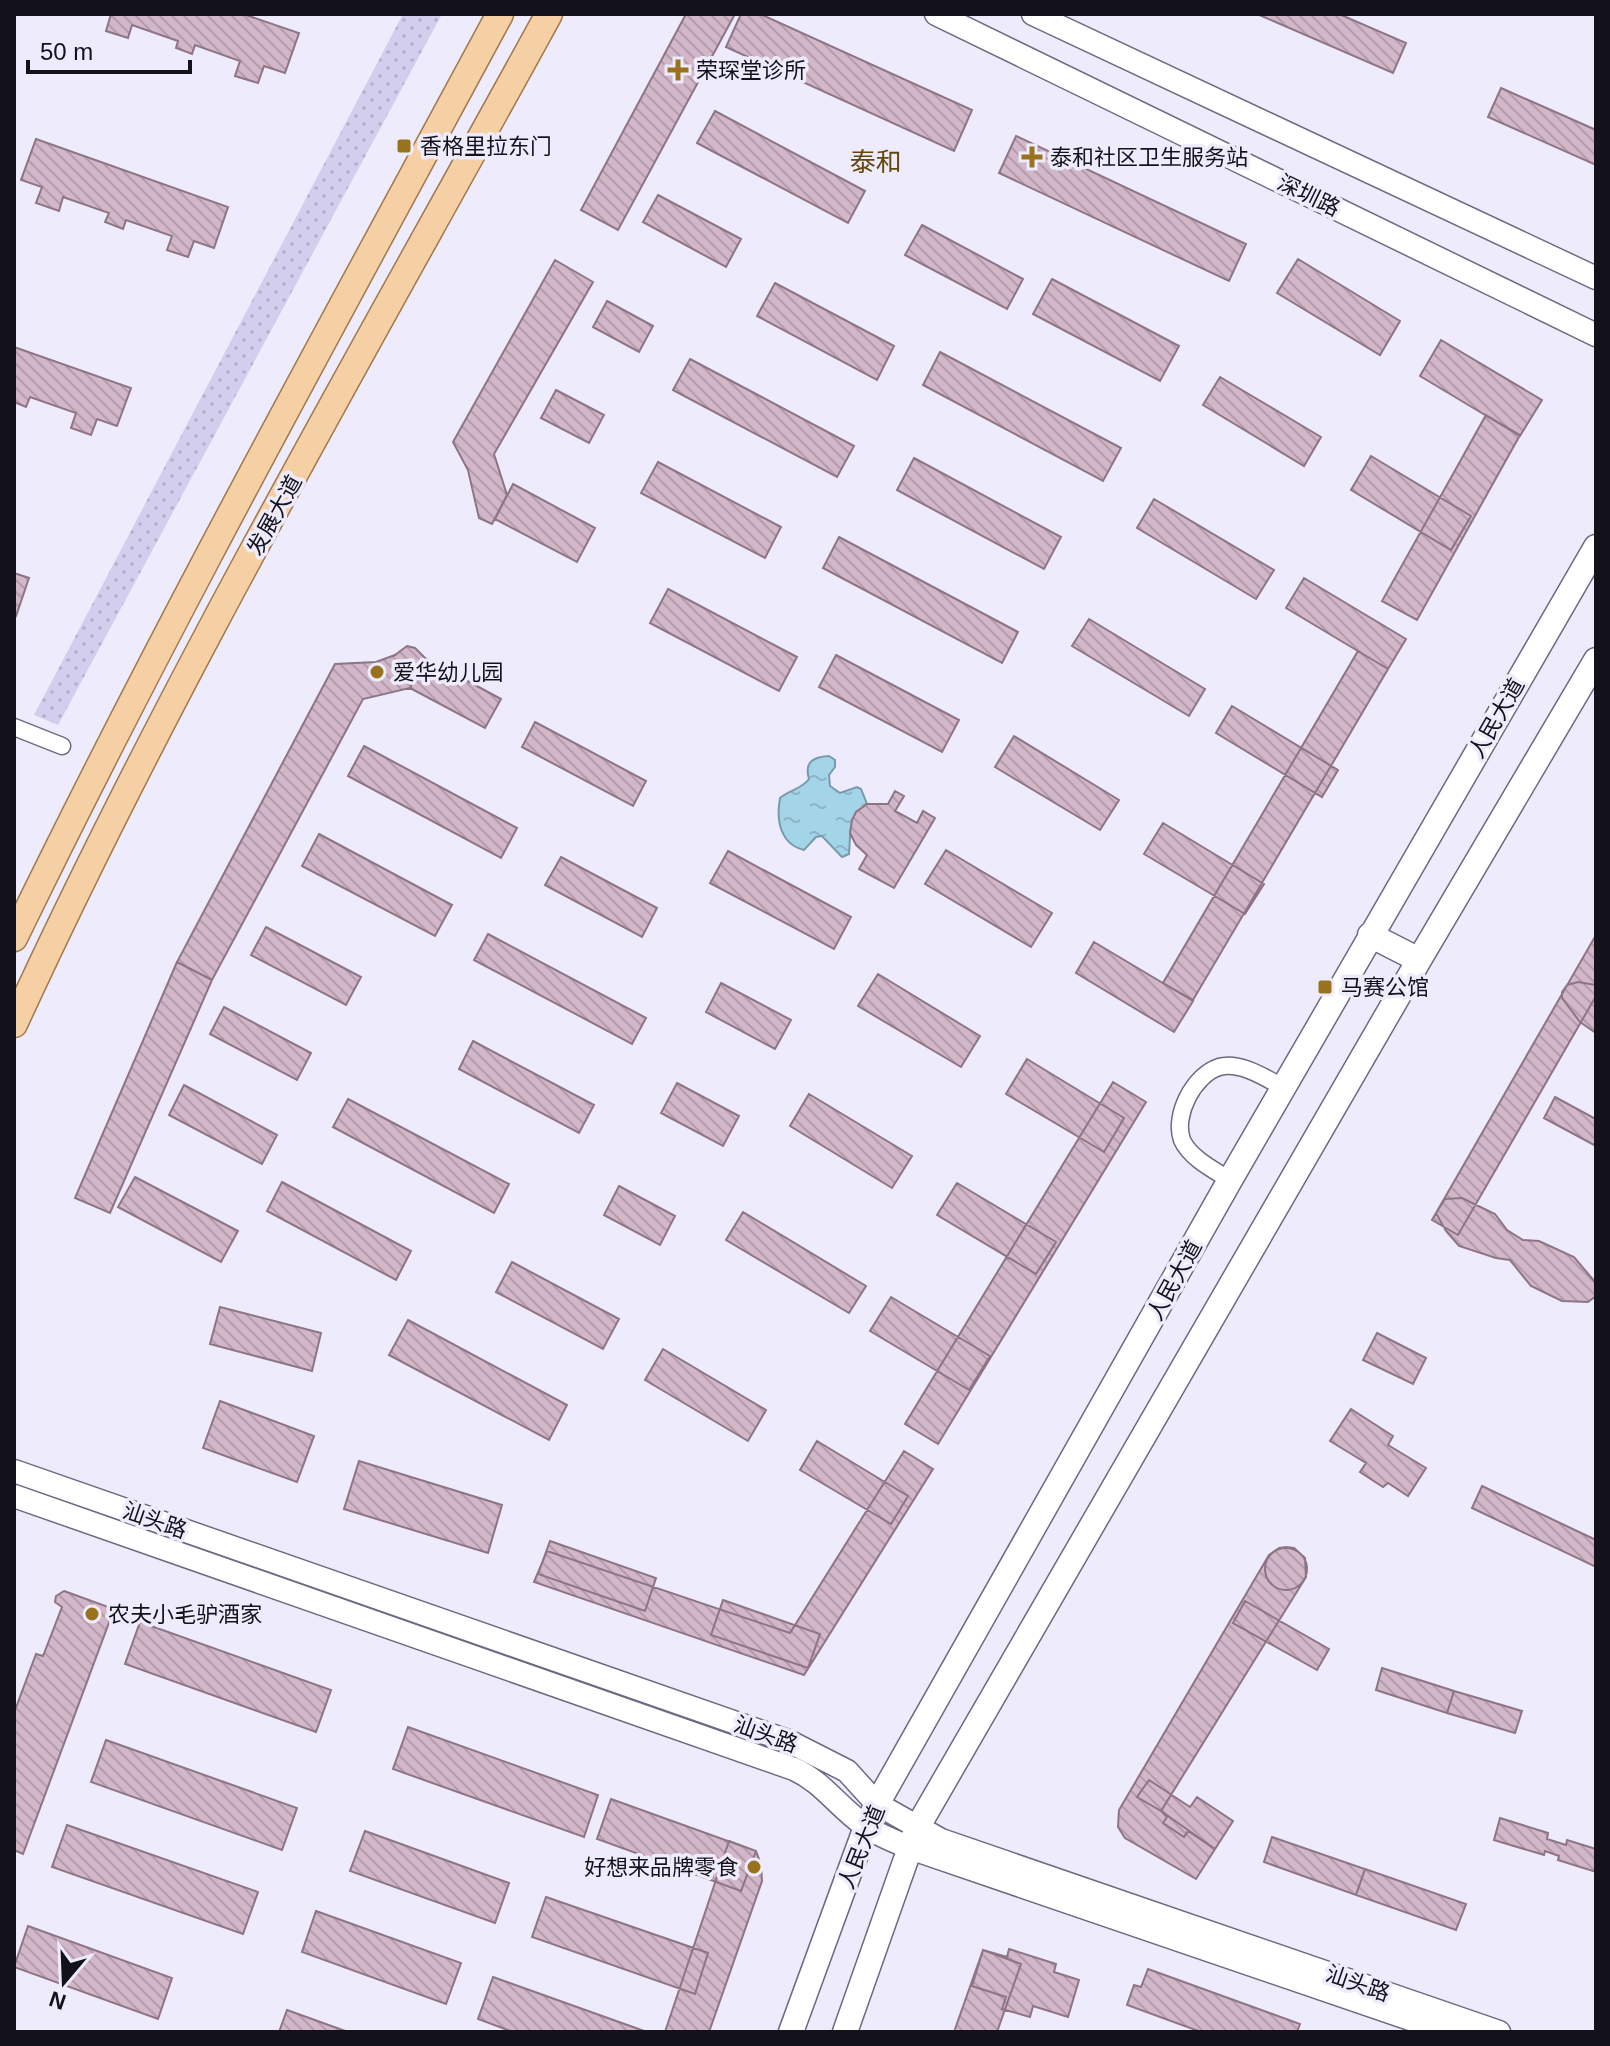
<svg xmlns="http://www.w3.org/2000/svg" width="1610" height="2046" viewBox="0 0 1610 2046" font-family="Arial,'Noto Sans SC',sans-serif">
  <defs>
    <pattern id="grass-dots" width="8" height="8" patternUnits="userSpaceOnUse" patternTransform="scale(2)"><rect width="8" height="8" fill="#d3ceed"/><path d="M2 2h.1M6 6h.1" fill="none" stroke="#b4b0cb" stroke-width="1.8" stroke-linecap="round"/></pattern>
    <pattern id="water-ripples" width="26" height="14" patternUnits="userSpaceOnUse" patternTransform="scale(2)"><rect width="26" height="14" fill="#a4d4e8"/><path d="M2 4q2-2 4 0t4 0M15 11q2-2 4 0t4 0" fill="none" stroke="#8cb5c6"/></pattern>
    <pattern id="building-back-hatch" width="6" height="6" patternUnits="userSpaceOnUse" patternTransform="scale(2)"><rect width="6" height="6" fill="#d2b7c9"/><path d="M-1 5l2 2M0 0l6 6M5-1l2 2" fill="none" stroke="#b39cac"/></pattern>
  </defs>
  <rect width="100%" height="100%" fill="#eeebfc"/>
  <path fill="url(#grass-dots)" d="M 403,14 L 442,14 L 58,725 L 34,715 Z"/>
  <path fill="url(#water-ripples)" stroke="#789aaa" stroke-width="2" d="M 829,756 L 835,760 L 835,767 L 829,775 L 830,786 L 840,793 L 857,787 L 861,789 L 867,804 C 847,819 851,831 849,854 L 842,857 L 822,836 L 816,837 L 804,850 C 780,844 776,820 780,798 C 789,790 802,789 809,779 C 804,762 813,757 829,756 Z"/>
  <path fill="url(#building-back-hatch)" stroke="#8d7585" stroke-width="2" d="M 111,14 L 243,14 L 299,33 L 285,73 L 264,66 L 258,83 L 235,76 L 240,61 L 195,45 L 192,54 L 176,48 L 178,41 L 132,25 L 128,38 L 106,31 Z
    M 686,14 L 735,14 L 618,230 L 581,210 Z
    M 741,14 L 760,14 L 972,110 L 954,151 L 726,47 Z
    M 1257,14 L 1339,14 L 1406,43 L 1393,73 Z
    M 1501,88 L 1596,130 L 1596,165 L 1488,117 Z
    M 715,111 L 865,191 L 848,223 L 697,143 Z
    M 1016,136 L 1246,244 L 1229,281 L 999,173 Z
    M 36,139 L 228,207 L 214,248 L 194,241 L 188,257 L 167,250 L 172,236 L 126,220 L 123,229 L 105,222 L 109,213 L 63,197 L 59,211 L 36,203 L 42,187 L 21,180 Z
    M 658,195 L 741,239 L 726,267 L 643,222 Z
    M 922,225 L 1023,279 L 1007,309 L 905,255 Z
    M 1298,259 L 1400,321 L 1380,355 L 1277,293 Z
    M 555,260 L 593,282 L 494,454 L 507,495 L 492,524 L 479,518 L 468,470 L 453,442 Z
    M 1052,279 L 1179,346 L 1160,381 L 1033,314 Z
    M 775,283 L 894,346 L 877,380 L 757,316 Z
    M 607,301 L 653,326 L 639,352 L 593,327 Z
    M 1441,340 L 1542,400 L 1520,436 L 1420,376 Z
    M 14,347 L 131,388 L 117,426 L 97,419 L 91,435 L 71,428 L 76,413 L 30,397 L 26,407 L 14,402 Z
    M 940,352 L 1121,448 L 1103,481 L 923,385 Z
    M 690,359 L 854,446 L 837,477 L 673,390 Z
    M 1220,377 L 1321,437 L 1304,466 L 1203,405 Z
    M 556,390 L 604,415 L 589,443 L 541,418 Z
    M 1486,415 L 1520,435 L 1417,620 L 1382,601 Z
    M 1371,456 L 1471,516 L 1451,550 L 1351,490 Z
    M 914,458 L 1061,537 L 1044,569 L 897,490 Z
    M 658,462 L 781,527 L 765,558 L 641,493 Z
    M 513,484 L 595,528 L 577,562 L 495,519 Z
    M 1154,499 L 1274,570 L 1256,599 L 1137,528 Z
    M 839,537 L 1018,632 L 1002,663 L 823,568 Z
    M 14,573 L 29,578 L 16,616 L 14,615 Z
    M 1304,578 L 1406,639 L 1388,669 L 1286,608 Z
    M 668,589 L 797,657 L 779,691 L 650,623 Z
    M 1089,619 L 1205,689 L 1189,716 L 1072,646 Z
    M 407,646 L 415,648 L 425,658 L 410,688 L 363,699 L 212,980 L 177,962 L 335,664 L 376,662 L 395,655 Z
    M 1358,651 L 1388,669 L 1193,1000 L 1163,983 Z
    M 836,655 L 959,720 L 942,752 L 819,687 Z
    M 425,658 L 501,699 L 485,728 L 410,688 Z
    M 1232,706 L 1338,770 L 1322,797 L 1216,733 Z
    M 535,722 L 646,781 L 633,806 L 522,747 Z
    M 1014,736 L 1119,800 L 1100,830 L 995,767 Z
    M 364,746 L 517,828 L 501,858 L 348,776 Z
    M 895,791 L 904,796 L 895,811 L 917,823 L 923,811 L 935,818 L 894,888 L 859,869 L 867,855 L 856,845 L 850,833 L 852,820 L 856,812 L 867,804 L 888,804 Z
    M 1163,823 L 1264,884 L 1245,914 L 1144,854 Z
    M 319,834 L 452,905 L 435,936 L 302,866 Z
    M 946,850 L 1052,913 L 1031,947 L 925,884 Z
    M 728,851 L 851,917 L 834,949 L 710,883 Z
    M 561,857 L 657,908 L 642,937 L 545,885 Z
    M 266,927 L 361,977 L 346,1005 L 251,955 Z
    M 488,934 L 646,1018 L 632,1044 L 474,960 Z
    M 1596,935 L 1596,996 L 1458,1235 L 1432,1220 Z
    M 1094,942 L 1193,1001 L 1174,1032 L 1076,973 Z
    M 177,962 L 212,980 L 110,1213 L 75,1198 Z
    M 878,974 L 980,1036 L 961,1067 L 858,1006 Z
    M 1578,982 L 1596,985 L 1596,1033 L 1580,1022 L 1562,998 L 1562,992 L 1567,985 Z
    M 721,983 L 791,1020 L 775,1049 L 706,1012 Z
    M 224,1007 L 311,1053 L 297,1080 L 210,1034 Z
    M 473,1041 L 594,1105 L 579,1133 L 459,1069 Z
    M 1027,1059 L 1124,1118 L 1104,1152 L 1006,1094 Z
    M 1113,1082 L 1146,1102 L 938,1444 L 905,1424 Z
    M 677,1083 L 739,1116 L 723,1146 L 661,1113 Z
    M 184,1085 L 277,1135 L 262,1164 L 169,1115 Z
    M 809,1094 L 912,1156 L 892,1188 L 790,1126 Z
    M 1555,1097 L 1596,1119 L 1596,1146 L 1544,1118 Z
    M 348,1099 L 509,1184 L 494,1213 L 333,1127 Z
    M 135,1177 L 238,1231 L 221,1262 L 118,1207 Z
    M 282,1182 L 411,1251 L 396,1280 L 267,1211 Z
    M 957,1183 L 1056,1242 L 1036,1274 L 937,1215 Z
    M 619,1186 L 675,1216 L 660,1245 L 604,1215 Z
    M 1462,1198 L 1495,1214 L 1507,1230 L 1523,1240 L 1539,1241 L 1574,1257 L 1595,1282 L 1596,1296 L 1588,1302 L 1562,1301 L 1531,1286 L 1510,1260 L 1496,1258 L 1459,1246 L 1446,1231 L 1436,1213 L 1445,1199 Z
    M 743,1212 L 866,1286 L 849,1313 L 726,1240 Z
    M 512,1262 L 619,1319 L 603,1349 L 496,1292 Z
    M 891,1297 L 990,1356 L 969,1390 L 870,1331 Z
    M 220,1307 L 321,1333 L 312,1371 L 210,1344 Z
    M 408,1320 L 567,1405 L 549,1440 L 389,1355 Z
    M 1377,1333 L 1426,1358 L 1413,1384 L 1363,1360 Z
    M 663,1349 L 766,1410 L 748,1441 L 645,1380 Z
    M 220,1401 L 314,1436 L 297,1482 L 203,1448 Z
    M 1351,1409 L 1393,1436 L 1388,1445 L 1426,1468 L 1408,1496 L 1388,1483 L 1383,1487 L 1360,1472 L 1366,1463 L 1330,1441 Z
    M 817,1441 L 908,1496 L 891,1524 L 800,1470 Z
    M 904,1451 L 933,1469 L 804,1675 L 534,1582 L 547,1551 L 790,1633 Z
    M 359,1461 L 502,1505 L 488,1553 L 344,1509 Z
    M 1482,1486 L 1596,1540 L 1596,1567 L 1472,1508 Z
    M 550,1541 L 656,1578 L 645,1611 L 538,1574 Z
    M 1286,1547 L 1294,1548 L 1305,1558 L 1306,1577 L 1161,1811 L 1215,1849 L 1196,1879 L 1125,1838 L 1118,1827 L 1119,1810 L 1269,1555 L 1279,1548 Z
    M1265 1569a21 21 0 1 1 42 0a21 21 0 1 1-42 0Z
    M 64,1591 L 114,1609 L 23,1854 L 14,1850 L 14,1713 L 36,1654 L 43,1656 L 62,1607 L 55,1602 L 56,1596 Z
    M 723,1600 L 820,1634 L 808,1668 L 711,1635 Z
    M 1245,1601 L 1329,1649 L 1317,1670 L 1233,1623 Z
    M 140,1622 L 331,1690 L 316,1732 L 125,1664 Z
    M 1382,1668 L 1454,1691 L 1447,1713 L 1376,1690 Z
    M 1454,1691 L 1522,1711 L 1515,1733 L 1447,1713 Z
    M 408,1727 L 598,1795 L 584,1837 L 393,1769 Z
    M 106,1740 L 297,1808 L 282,1850 L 91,1782 Z
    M 1149,1780 L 1190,1807 L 1197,1797 L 1233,1821 L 1215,1849 L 1188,1831 L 1184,1837 L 1163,1823 L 1167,1817 L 1161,1811 L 1137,1797 Z
    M 611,1799 L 756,1851 L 741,1891 L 597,1839 Z
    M 1500,1818 L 1548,1833 L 1547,1839 L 1566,1845 L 1567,1840 L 1596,1849 L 1596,1872 L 1558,1860 L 1559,1856 L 1545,1851 L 1544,1855 L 1494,1840 Z
    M 67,1825 L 258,1892 L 243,1934 L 52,1867 Z
    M 365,1831 L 509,1883 L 495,1923 L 350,1871 Z
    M 1272,1837 L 1365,1869 L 1356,1895 L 1264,1862 Z
    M 729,1841 L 756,1851 L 761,1865 L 762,1881 L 709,2032 L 665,2032 Z
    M 1365,1869 L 1466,1904 L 1456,1930 L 1356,1895 Z
    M 546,1897 L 708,1953 L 695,1994 L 532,1937 Z
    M 316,1911 L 461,1963 L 446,2004 L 302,1952 Z
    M 28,1926 L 172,1978 L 158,2019 L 14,1967 Z
    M 1009,1949 L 1056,1964 L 1054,1972 L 1079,1980 L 1068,2017 L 1033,2006 L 1030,2017 L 1002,2009 L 1006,1997 L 972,1986 L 983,1950 L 1007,1957 Z
    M 983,1950 L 1021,1964 L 997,2032 L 954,2032 Z
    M 1148,1969 L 1300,2024 L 1297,2032 L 1201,2032 L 1127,2005 L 1134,1985 L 1141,1987 Z
    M 493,1977 L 647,2032 L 513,2032 L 478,2019 Z
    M 287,2010 L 348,2032 L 279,2032 Z"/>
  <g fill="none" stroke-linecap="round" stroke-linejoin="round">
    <g stroke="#6d6982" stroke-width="19">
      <path id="minor" d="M 14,727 L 62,746
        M 1230,1180 C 1214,1170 1190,1158 1182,1140 C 1173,1115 1194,1075 1219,1067 C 1240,1061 1266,1078 1284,1088"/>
    </g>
    <g stroke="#6d6982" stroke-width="25">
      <path id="tertiary" d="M 936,14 L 1596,335
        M 1033,14 L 1596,278
        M 14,1471 L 788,1741 L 847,1771 L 877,1804 L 941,1840 L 1499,2032
        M 14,1496 L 794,1769 C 823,1782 838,1807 864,1825 C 877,1835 895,1841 910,1848 L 1448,2032"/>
    </g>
    <g stroke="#6d6982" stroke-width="27">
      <path id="secondary" d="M 1370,935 L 1419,960
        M 791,2032 L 866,1827 L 877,1804 L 1230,1180 L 1596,547
        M 845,2032 L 917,1828 L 1419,960 L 1596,660"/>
    </g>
    <g stroke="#a0794c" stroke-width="29">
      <path id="primary" d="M 14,938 C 166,625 335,320 500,14
        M 14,1024 C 173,678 366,348 549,14"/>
    </g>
    <use href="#minor" stroke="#fff" stroke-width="16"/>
    <use href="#tertiary" stroke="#fff" stroke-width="22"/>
    <use href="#secondary" stroke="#fff" stroke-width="24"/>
    <use href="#primary" stroke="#f4d0a4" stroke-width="26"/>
  </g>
  <g fill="#98721d" stroke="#eeebfc" stroke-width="3">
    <path d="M674 58h8v8h8v8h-8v8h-8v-8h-8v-8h8z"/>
    <rect x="396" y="138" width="16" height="16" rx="4"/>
    <path d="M1028 145h8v8h8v8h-8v8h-8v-8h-8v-8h8z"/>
    <circle cx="377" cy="672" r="8"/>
    <rect x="1317" y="979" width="16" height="16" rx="4"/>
    <circle cx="92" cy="1614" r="8"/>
    <circle cx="754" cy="1867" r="8"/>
  </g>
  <g text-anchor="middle" stroke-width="7" stroke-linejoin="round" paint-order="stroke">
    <g font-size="22" fill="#13121b" stroke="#eeebfc" text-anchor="start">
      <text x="696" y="78">荣琛堂诊所</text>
      <text x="420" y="154">香格里拉东门</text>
      <text x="1050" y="165">泰和社区卫生服务站</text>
      <text x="393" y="680">爱华幼儿园</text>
      <text x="1341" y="995">马赛公馆</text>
      <text x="108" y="1622">农夫小毛驴酒家</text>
      <text x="738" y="1875" text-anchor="end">好想来品牌零食</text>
    </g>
    <g font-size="22" fill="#13121b" stroke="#eeebfc">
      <text transform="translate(1309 195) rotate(26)" y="8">深圳路</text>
      <text transform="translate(274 515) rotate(-61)" y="8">发展大道</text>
      <text transform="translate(1496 718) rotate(-60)" y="8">人民大道</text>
      <text transform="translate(1174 1280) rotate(-61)" y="8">人民大道</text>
      <text transform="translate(155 1520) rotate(19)" y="8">汕头路</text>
      <text transform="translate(766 1734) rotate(20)" y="8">汕头路</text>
      <text transform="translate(861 1847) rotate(-68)" y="8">人民大道</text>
      <text transform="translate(1358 1983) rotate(19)" y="8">汕头路</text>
    </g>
    <g font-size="26" fill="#63480d" stroke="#eeebfc">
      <text x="876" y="171">泰和</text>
    </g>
  </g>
  <rect width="1610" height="2046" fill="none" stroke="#13121b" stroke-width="32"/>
  <g transform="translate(64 1982) rotate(199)" stroke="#eeebfc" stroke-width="6" paint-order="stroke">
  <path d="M0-6L14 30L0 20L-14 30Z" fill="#13121b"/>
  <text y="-12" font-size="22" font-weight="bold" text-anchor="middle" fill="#13121b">N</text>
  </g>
  <path d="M28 60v12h162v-12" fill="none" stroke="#13121b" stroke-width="4"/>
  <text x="40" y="60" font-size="24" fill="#13121b" stroke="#eeebfc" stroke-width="6" paint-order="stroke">50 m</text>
</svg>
